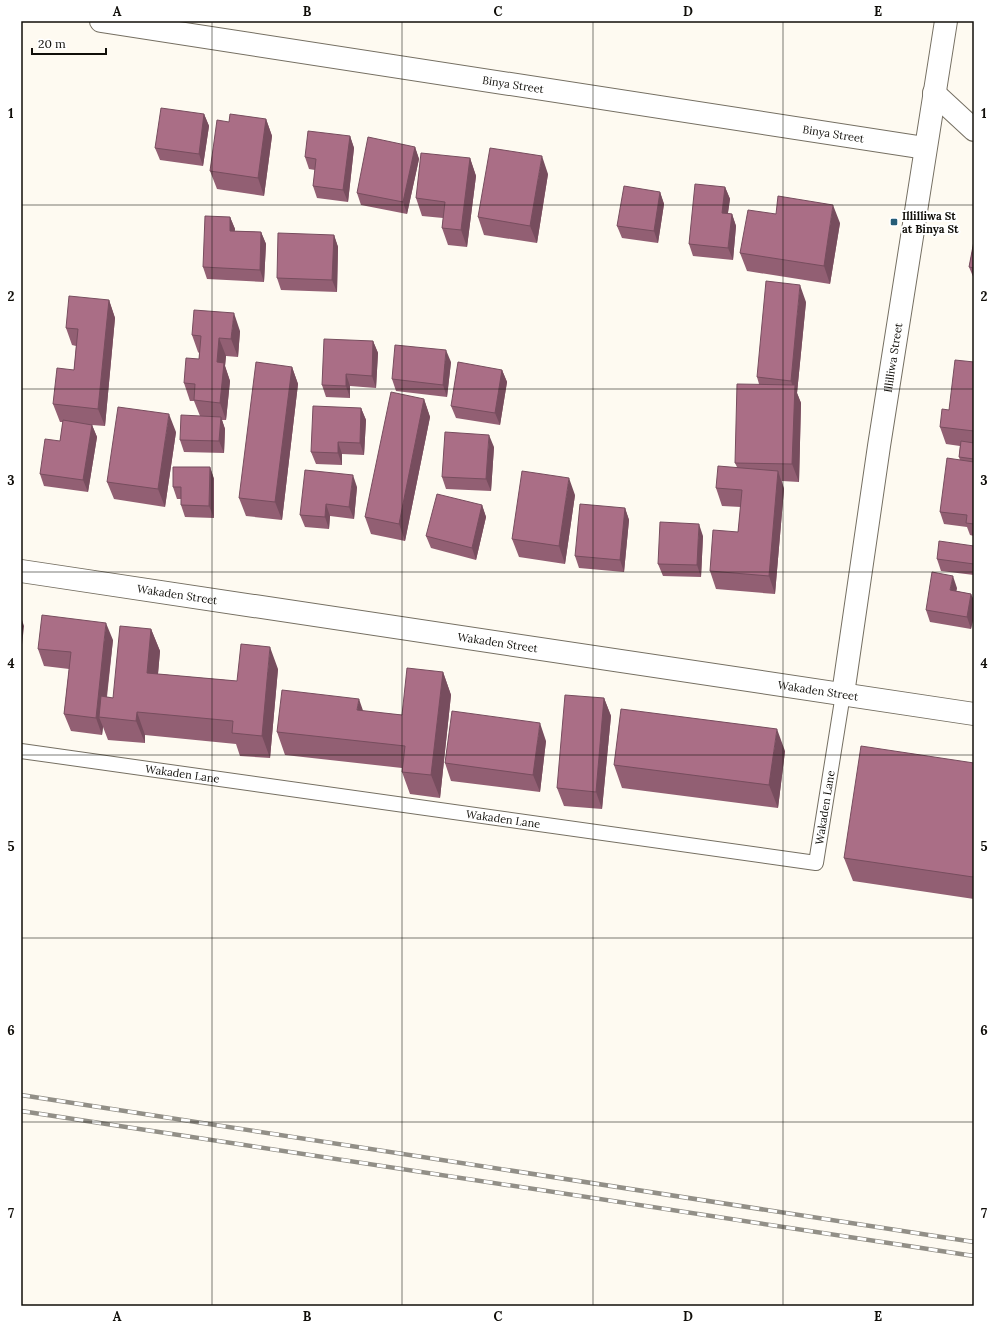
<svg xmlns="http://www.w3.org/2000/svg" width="995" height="1327" viewBox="0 0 995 1327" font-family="Lora,serif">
  <rect width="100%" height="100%" fill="#fefaf1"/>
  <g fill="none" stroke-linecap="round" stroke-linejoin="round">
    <g stroke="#756f62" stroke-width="16">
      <g id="lane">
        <path id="s1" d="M 21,751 L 816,863 L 843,694"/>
      </g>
    </g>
    <g stroke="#756f62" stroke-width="24">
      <g id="street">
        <path id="s2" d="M 101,21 L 925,148"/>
        <path d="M 934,93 L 974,130"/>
        <path id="s3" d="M 843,694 L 879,446 L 946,21"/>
      </g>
    </g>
    <g stroke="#756f62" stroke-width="24">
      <g id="secondary">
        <path id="s4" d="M 21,571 L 974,714"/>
      </g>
    </g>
    <use href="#lane" stroke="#fff" stroke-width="14"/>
    <use href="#street" stroke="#fff" stroke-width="22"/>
    <use href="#secondary" stroke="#fff" stroke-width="22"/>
    <g stroke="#928f87" stroke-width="4.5">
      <path id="rail" d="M 21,1095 L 974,1242
        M 21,1111 L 974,1256"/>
    </g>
    <use href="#rail" stroke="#fff" stroke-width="3" stroke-dasharray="9" stroke-linecap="butt"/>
  </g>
  <path fill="#925f73" d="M 204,114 L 209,126 L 203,166 L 160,160 L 155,148 Z
    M 266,119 L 272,136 L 264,196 L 217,189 L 210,171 L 229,122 Z
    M 350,136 L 354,148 L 348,202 L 317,198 L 313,186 L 315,170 L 309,169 L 305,157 Z
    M 415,147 L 419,159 L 407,214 L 361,205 L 357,193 Z
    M 470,158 L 476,176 L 467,247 L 448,245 L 442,228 L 443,218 L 422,216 L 416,198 Z
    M 548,174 L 537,243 L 484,235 L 478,217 Z
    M 725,187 L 730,199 L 728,213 L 732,214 L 736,226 L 733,260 L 693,256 L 689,244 Z
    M 660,192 L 664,204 L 658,243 L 622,238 L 617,226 Z
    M 230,217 L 235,229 L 234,231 L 261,232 L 266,244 L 264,282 L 207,279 L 203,267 Z
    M 840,223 L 830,284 L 747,271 L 740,253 Z
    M 334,235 L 338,247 L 337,292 L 281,290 L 277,278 Z
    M 974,241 L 974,279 L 969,267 Z
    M 109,300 L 115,318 L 105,426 L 92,425 L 97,437 L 88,492 L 44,486 L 40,474 L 60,441 L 63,422 L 60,422 L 53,404 L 74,370 L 76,346 L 72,345 L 66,328 Z
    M 806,302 L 797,393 L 801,403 L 799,482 L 782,481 L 784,489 L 775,594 L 716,589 L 710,571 L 738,532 L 741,507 L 722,506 L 716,488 L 737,467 L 735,463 L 759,384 L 757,377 Z
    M 240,331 L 238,357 L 226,356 L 225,366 L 230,381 L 226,420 L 222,420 L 225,429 L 224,453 L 184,452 L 180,440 L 200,416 L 194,401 L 190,401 L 184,383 L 199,359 L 199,353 L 198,352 L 192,335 Z
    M 373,341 L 378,353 L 376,388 L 350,386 L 350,398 L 326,397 L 322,385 Z
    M 451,362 L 447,397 L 396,391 L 392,379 Z
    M 974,362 L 974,536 L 970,535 L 967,527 L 944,524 L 940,512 L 960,460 L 959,457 L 960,446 L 946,444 L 940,427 Z
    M 292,367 L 298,384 L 282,520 L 246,516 L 239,498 Z
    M 502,370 L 507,382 L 500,425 L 456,418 L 451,406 Z
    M 424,399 L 430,417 L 405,541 L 371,534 L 365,517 Z
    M 361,408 L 366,420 L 364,455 L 342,454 L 342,465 L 316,464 L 311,452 Z
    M 176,432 L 165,507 L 114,499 L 107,482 Z
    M 494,447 L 491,491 L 446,489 L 442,477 Z
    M 210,467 L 214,479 L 214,518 L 185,517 L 181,505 L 181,499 L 177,499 L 173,487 Z
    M 357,487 L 354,519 L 330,516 L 329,529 L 305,527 L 300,515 Z
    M 575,495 L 565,564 L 519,557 L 512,539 Z
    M 482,505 L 486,517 L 476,560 L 431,548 L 426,536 Z
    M 625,508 L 629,520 L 624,572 L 579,568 L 575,556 Z
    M 703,536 L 701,577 L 663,576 L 658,564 Z
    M 974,546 L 974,575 L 941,571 L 937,559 Z
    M 957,588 L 956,591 L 971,594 L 974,601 L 974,615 L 971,629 L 930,622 L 926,610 Z
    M 151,629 L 160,651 L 158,674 L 237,681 L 278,669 L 270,758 L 240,756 L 236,744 L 145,735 L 145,743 L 108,740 L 103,727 L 102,735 L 71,731 L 64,714 L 69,669 L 44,666 L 38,649 L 113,640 L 107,697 L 113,698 Z
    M 443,672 L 451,695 L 440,798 L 410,794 L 402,772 L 402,768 L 285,755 L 277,732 L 363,711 L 402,715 Z
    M 604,698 L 611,716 L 602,809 L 564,806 L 557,788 Z
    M 546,741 L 540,792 L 451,781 L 445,763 Z
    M 785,751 L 778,808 L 622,788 L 614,765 Z
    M 974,763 L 974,899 L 853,881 L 844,858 Z"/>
  <path fill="#774d5e" d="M 204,114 L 209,126 L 203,166 L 199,154 Z
    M 266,119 L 272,136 L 264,196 L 258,178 Z
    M 350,136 L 354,148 L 348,202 L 343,190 Z
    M 415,147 L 419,159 L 407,214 L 403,202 Z
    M 542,156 L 548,174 L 537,243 L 530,226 Z
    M 470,158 L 476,176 L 467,247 L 461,230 Z
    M 725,187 L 730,199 L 726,225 L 722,213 Z
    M 660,192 L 664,204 L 658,243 L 654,231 Z
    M 833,205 L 840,223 L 830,284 L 824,266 Z
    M 732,214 L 736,226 L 733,260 L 728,248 Z
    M 230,217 L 235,229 L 234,243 L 230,231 Z
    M 261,232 L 266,244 L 264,282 L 260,270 Z
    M 334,235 L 338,247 L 337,292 L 332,280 Z
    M 800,285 L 806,302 L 797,393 L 801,403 L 799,482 L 792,464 L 794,391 L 791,381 Z
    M 109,300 L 115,318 L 105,426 L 98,409 Z
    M 234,313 L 240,331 L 238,357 L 231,339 Z
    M 219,338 L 226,356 L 225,366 L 230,381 L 226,420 L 220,403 L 217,362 Z
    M 373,341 L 378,353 L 376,388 L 372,376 Z
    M 446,350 L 451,362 L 447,397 L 443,385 Z
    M 292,367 L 298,384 L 282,520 L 275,502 Z
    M 502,370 L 507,382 L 500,425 L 495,413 Z
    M 346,374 L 350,386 L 350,398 L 346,386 Z
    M 424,399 L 430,417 L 405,541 L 399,524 Z
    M 361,408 L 366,420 L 364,455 L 360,443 Z
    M 169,414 L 176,432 L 165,507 L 158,489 Z
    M 221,417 L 225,429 L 224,453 L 219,441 Z
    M 92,425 L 97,437 L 88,492 L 83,480 Z
    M 489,435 L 494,447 L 491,491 L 486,479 Z
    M 338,442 L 342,454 L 342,465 L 338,453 Z
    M 210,467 L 214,479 L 214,518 L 209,506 Z
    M 778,471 L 784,489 L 775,594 L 769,576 Z
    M 353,475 L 357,487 L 354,519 L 349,507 Z
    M 569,478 L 575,495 L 565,564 L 559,546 Z
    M 326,504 L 330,516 L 329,529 L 325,517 Z
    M 482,505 L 486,517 L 476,560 L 472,548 Z
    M 625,508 L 629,520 L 624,572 L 620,560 Z
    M 699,524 L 703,536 L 701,577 L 697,565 Z
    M 953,576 L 957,588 L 954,602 L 950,590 Z
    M 971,594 L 974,601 L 974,615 L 971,629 L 967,617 Z
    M 21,617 L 24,626 L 21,654 Z
    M 106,623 L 113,640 L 104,718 L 99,717 L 103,727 L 102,735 L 96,718 Z
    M 151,629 L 160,651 L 156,696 L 147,673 Z
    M 270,647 L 278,669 L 270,758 L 262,736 Z
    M 443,672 L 451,695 L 440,798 L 431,775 Z
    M 604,698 L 611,716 L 602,809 L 596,792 Z
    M 359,699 L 367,722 L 357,710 Z
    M 137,712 L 145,735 L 145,743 L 136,721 Z
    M 540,723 L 546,741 L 540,792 L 533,775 Z
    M 777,729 L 785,751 L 778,808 L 769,785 Z"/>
  <path fill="#aa6e86" stroke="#774d5e" d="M 161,108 L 204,114 L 199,154 L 155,148 Z
    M 230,114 L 266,119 L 258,178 L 210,171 L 217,120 L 229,122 Z
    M 308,131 L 350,136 L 343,190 L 313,186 L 316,159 L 305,157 Z
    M 368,137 L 415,147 L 403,202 L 357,193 Z
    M 490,148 L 542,156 L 530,226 L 478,217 Z
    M 421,153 L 470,158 L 461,230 L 442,228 L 445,202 L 416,198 Z
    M 695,184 L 725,187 L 722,213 L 732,214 L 728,248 L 689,244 Z
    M 624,186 L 660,192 L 654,231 L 617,226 Z
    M 778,196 L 833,205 L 824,266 L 740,253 L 748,210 L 776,214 Z
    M 205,216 L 230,217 L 230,231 L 261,232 L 260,270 L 203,267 Z
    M 278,233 L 334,235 L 332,280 L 277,278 Z
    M 974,241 L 974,268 L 969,267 Z
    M 766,281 L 800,285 L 791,381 L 757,377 Z
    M 69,296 L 109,300 L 98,409 L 53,404 L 57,368 L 74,370 L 78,329 L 66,328 Z
    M 194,310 L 234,313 L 231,339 L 219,338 L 217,362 L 224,363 L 220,403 L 194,400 L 195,384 L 184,383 L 186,358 L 199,359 L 201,336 L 192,335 Z
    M 324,339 L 373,341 L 372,376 L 346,374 L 346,386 L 322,385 Z
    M 395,345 L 446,350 L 443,385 L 392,379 Z
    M 955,360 L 974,362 L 974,431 L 940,427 L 942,409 L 949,410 Z
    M 256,362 L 292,367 L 275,502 L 239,498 Z
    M 458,362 L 502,370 L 495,413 L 451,406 Z
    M 737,384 L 795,385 L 792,464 L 735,463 Z
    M 391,392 L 424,399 L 399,524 L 365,517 Z
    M 313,406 L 361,408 L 360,443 L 338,442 L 338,453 L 311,452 Z
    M 118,407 L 169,414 L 158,489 L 107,482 Z
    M 181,415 L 221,417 L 219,441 L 180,440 Z
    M 63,420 L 92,425 L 83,480 L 40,474 L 45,439 L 60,441 Z
    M 445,432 L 489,435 L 486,479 L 442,477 Z
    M 961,441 L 974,443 L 974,459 L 959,457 Z
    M 947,458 L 974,462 L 974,524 L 966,523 L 967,515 L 940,512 Z
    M 718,466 L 778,471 L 769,576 L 710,571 L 713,530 L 738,532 L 742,490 L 716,488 Z
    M 173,467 L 210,467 L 209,506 L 181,505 L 181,487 L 173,487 Z
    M 305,470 L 353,475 L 349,507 L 326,504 L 325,517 L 300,515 Z
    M 522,471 L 569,478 L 559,546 L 512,539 Z
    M 437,494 L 482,505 L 472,548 L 426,536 Z
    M 580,504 L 625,508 L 620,560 L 575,556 Z
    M 660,522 L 699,524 L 697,565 L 658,564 Z
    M 939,541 L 974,546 L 974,564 L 937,559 Z
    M 932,572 L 953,576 L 950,590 L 971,594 L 967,617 L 926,610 Z
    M 42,615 L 106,623 L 96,718 L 64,714 L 71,652 L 38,649 Z
    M 120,626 L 151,629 L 147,673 L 237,681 L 241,644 L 270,647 L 262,736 L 232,733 L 233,721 L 137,712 L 136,721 L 99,717 L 101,696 L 113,698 Z
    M 407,668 L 443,672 L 431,775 L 402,772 L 405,746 L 277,732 L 282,690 L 359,699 L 357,710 L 402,715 Z
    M 565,695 L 604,698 L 596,792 L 557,788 Z
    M 621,709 L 777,729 L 769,785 L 614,765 Z
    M 452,711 L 540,723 L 533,775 L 445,763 Z
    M 861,746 L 974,763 L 974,874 L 973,877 L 844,858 Z"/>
  <path fill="none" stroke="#100e09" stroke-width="1" stroke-opacity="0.55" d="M 212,21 L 212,1306M 402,21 L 402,1306M 593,21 L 593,1306M 783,21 L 783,1306M 21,205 L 974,205M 21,389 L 974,389M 21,572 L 974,572M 21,755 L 974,755M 21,938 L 974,938M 21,1122 L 974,1122"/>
  <rect fill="#265d78" stroke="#fff" stroke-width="1.5" x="890" y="218" width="8" height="8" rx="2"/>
  <g text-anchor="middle" stroke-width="4" stroke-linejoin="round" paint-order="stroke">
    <g font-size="11" fill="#100e09" stroke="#fff">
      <text dy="4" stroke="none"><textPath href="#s2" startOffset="417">Binya Street</textPath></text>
      <text dy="4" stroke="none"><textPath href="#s2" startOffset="741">Binya Street</textPath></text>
      <text dy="4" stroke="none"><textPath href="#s3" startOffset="340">Illilliwa Street</textPath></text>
      <text dy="4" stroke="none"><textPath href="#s4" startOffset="158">Wakaden Street</textPath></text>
      <text dy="4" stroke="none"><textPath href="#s4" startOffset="482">Wakaden Street</textPath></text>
      <text dy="4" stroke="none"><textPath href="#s4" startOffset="806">Wakaden Street</textPath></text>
      <text dy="4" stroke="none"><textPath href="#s1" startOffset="163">Wakaden Lane</textPath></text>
      <text dy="4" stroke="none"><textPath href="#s1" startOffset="859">Wakaden Lane</textPath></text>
      <text dy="4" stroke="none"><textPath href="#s1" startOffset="487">Wakaden Lane</textPath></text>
    </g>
    <g font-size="11" font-weight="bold" fill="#100e09" stroke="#fff" text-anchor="start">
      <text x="902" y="220">Illilliwa St<tspan x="902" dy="13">at Binya St</tspan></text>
    </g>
  </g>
  <rect width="995" height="1327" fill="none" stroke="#ffffff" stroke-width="44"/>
  <path d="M32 48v6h74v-6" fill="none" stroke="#100e09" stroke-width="2"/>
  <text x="38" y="48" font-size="12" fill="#100e09" stroke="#ffffff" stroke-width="3" paint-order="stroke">20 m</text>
  <rect x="22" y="22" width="951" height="1283" fill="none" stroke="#100e09" stroke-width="1.5"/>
  <g font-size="13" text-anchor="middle" font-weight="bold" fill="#100e09">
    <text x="117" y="16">A</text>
    <text x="307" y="16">B</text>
    <text x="498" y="16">C</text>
    <text x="688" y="16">D</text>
    <text x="878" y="16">E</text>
    <text x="11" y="118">1</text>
    <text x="984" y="118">1</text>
    <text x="11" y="301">2</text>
    <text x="984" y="301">2</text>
    <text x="11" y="485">3</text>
    <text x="984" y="485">3</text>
    <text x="11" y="668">4</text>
    <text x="984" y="668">4</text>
    <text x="11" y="851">5</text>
    <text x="984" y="851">5</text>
    <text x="11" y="1035">6</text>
    <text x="984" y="1035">6</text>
    <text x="11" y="1218">7</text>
    <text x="984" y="1218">7</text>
    <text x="117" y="1321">A</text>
    <text x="307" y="1321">B</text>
    <text x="498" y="1321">C</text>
    <text x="688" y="1321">D</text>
    <text x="878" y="1321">E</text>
  </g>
</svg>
